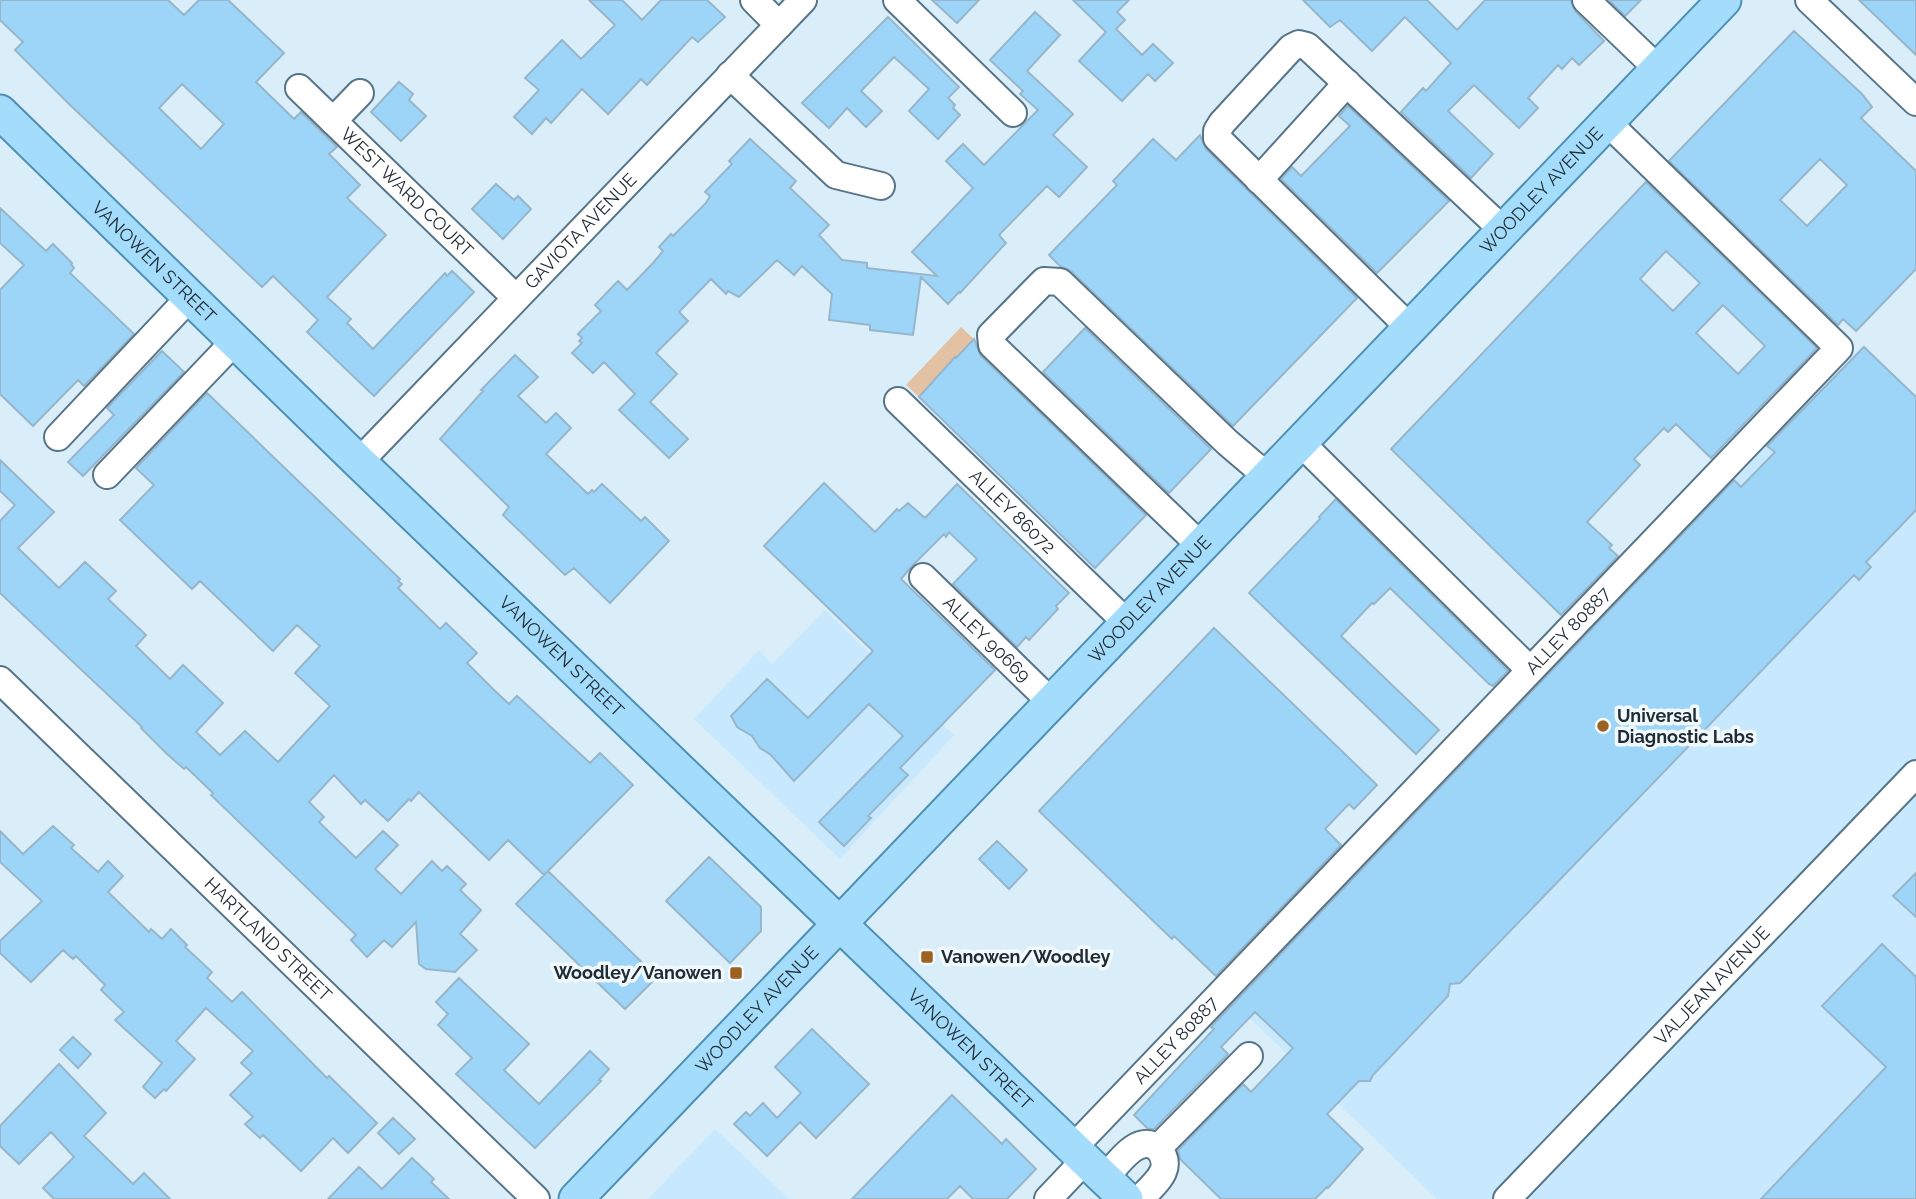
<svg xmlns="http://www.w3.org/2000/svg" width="1916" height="1199" viewBox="0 0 1916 1199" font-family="Raleway,sans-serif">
  <rect width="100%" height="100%" fill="#daeefa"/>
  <path fill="#c8e9fd" d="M 1862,346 L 1916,398 L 1916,1199 L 1437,1199 L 1234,1003 Z
    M 825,610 L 954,735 L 840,859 L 694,719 L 759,650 L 772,664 Z
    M 715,1129 L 789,1199 L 648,1199 Z"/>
  <path fill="#e3c1a3" d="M 961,327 L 974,339 L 956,358 L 955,357 L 919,397 L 906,385 Z"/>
  <path fill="#9dd5f8" stroke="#97b6cb" stroke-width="2" fill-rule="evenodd" d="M 0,0 L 168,0 L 184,15 L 199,0 L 228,0 L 284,53 L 256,82 L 294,119 L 301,112 L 337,147 L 329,154 L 360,185 L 347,198 L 386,235 L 327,297 L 351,319 L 347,323 L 373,349 L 445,273 L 447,276 L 452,271 L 474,292 L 374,396 L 307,332 L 318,320 L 273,276 L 262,287 L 68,103 L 15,50 L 23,42 L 0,20 ZM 182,84 L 224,124 L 201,149 L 159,108 Z
    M 589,0 L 622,0 L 642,20 L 661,0 L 707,0 L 725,17 L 698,42 L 692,37 L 647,85 L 641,79 L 608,114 L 582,89 L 551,123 L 546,118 L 532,134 L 514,117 L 539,90 L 525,78 L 562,40 L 581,59 L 615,25 Z
    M 932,0 L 979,0 L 957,23 Z
    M 1073,0 L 1129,0 L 1117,12 L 1125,20 L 1116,29 L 1142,55 L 1153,44 L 1173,63 L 1155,81 L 1148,74 L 1122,101 L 1079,61 L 1106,32 Z
    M 1303,0 L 1427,0 L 1457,30 L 1485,0 L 1571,0 L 1575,11 L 1604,41 L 1579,65 L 1572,58 L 1562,69 L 1558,65 L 1528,98 L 1538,108 L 1519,128 L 1474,85 L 1448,111 L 1493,154 L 1471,178 L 1401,112 L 1423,88 L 1426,91 L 1451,63 L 1405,17 L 1372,51 L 1340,20 L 1330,27 Z
    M 1609,0 L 1641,0 L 1625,16 Z
    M 1859,0 L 1916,0 L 1916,55 L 1881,21 Z
    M 1035,12 L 1060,35 L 1027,71 L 1073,114 L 1053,135 L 1087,167 L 1059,197 L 1047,186 L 999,235 L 1006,243 L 960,293 L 959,292 L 948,304 L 921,277 L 913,335 L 870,330 L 870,325 L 829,320 L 832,294 L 802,266 L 794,275 L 777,260 L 739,297 L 728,291 L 726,294 L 711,279 L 679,312 L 688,321 L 656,353 L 677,374 L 650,402 L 688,439 L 669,458 L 619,410 L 635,394 L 604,362 L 593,373 L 572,353 L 582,343 L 579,341 L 582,338 L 578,334 L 601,311 L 595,305 L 618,281 L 627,290 L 653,263 L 663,251 L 659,247 L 671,234 L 673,236 L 706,203 L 710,196 L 705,192 L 732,164 L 729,161 L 750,139 L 796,181 L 790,188 L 829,225 L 819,235 L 842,260 L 867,263 L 867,268 L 937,276 L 912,252 L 973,188 L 946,161 L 963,144 L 984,165 L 1038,110 L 1020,94 L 1023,91 L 990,60 Z
    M 888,17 L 959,87 L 948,98 L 955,105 L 953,108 L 960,115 L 938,139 L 909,111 L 929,89 L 894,57 L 861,91 L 882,111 L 866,127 L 847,108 L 829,128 L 802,103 Z
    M 1794,31 L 1862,94 L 1872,107 L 1861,118 L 1916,171 L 1916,269 L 1856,331 L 1843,319 L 1838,325 L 1669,161 ZM 1820,159 L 1847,185 L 1807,226 L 1780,200 Z
    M 399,82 L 413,94 L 409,100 L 426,116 L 401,141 L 371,112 Z
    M 1348,106 L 1449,201 L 1377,273 L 1281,179 L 1292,167 L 1301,176 L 1350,126 L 1339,116 Z
    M 1200,135 L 1206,149 L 1357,298 L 1233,426 L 1071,271 L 1060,266 L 1049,255 L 1117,185 L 1113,181 L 1153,139 L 1176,160 Z
    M 1646,182 L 1817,348 L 1711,458 L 1676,424 L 1668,432 L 1664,428 L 1634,459 L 1640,465 L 1587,522 L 1612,545 L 1609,548 L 1618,556 L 1561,615 L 1391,449 ZM 1666,251 L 1700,283 L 1673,311 L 1640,279 ZM 1723,305 L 1765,346 L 1738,374 L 1696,333 Z
    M 496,184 L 514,200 L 518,196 L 531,209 L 503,239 L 472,209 Z
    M 0,208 L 46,251 L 53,244 L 72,263 L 71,264 L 74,268 L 70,273 L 134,334 L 84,386 L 78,380 L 33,426 L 0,394 L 0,290 L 24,265 L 0,243 Z
    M 1085,328 L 1211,449 L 1169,493 L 1043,372 Z
    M 974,339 L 981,356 L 1146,515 L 1095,568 L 919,397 L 955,357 L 956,358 Z
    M 1864,347 L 1916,397 L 1916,510 L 1866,562 L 1871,567 L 1859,580 L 1854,575 L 1460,983 L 1450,984 L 1448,996 L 1373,1075 L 1370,1081 L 1359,1081 L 1327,1114 L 1363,1149 L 1328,1188 L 1327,1187 L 1315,1199 L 1221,1199 L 1180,1159 L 1178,1150 L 1243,1084 L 1251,1092 L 1293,1048 L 1255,1012 L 1221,1047 L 1228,1054 L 1154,1129 L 1148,1129 L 1134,1115 L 1214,1029 L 1211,1027 L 1734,480 L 1741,487 L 1775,452 L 1767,446 Z
    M 162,351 L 184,372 L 83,476 L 68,462 L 114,415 L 107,408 Z
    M 515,355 L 538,377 L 518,396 L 546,423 L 556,413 L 571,428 L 546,454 L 588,494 L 592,490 L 594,492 L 602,484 L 641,521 L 645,517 L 669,541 L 610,603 L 574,568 L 565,575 L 503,515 L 509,507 L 440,439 L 483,391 L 481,390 Z
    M 207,393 L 400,579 L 398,581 L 402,584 L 398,588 L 440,629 L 446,623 L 477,653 L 467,663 L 494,690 L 509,704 L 517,696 L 590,763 L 600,753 L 633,785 L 544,875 L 508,840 L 489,860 L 419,792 L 411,801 L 409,799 L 388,821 L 365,800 L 361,804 L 334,775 L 309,802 L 324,817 L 319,822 L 356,858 L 383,831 L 398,845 L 375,869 L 401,894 L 432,861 L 442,871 L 447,866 L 466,884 L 460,890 L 481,910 L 460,934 L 477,950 L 455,972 L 426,969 L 419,964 L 416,922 L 392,947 L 384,940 L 367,957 L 351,940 L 356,935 L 211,795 L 213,793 L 186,767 L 184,769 L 166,753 L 141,728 L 142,727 L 0,593 L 0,521 L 15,505 L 0,491 L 0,460 L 54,512 L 18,548 L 59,588 L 85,562 L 116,591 L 108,599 L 146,635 L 136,646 L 170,679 L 183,665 L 223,703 L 196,732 L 220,755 L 245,731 L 278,762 L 330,706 L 295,673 L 320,646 L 297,625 L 273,651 L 200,581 L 192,589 L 120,520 L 154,485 L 136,468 Z
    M 824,483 L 875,532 L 897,509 L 899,511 L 908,503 L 925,518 L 957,484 L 1069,593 L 1056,606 L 1058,609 L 1029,640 L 1026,637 L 1017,647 L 953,584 L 977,559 L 949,532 L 946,537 L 944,534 L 911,567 L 901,579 L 995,670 L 900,768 L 908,775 L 868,816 L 871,818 L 844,846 L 819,822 L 903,736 L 869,704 L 794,781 L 771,755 L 760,748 L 752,736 L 737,727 L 731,716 L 767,679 L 808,718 L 873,651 L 764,546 Z
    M 1336,499 L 1508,671 L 1493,686 L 1489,684 L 1390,588 L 1374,604 L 1372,603 L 1341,636 L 1439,730 L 1416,754 L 1249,593 L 1320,519 L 1319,517 Z
    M 1214,628 L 1377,785 L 1354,809 L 1349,804 L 1325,829 L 1341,845 L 1216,976 L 1174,936 L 1172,939 L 1039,811 Z
    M 53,826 L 74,845 L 71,848 L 98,872 L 108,861 L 123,876 L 108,892 L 149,932 L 151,929 L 162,939 L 171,929 L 187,945 L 185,947 L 212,972 L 207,978 L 232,1002 L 242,992 L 327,1078 L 329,1076 L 377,1123 L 348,1153 L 333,1138 L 301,1171 L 263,1135 L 260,1138 L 245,1124 L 253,1117 L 230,1095 L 252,1073 L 241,1063 L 253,1051 L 206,1008 L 176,1041 L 195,1059 L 166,1091 L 164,1089 L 155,1098 L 143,1087 L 162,1063 L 115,1020 L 124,1012 L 101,990 L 105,985 L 76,956 L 73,959 L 63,950 L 31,982 L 0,953 L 0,941 L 42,901 L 0,862 L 0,831 L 23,854 Z
    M 997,841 L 1027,870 L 1009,889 L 979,859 Z
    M 709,857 L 761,907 L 761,931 L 730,963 L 666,901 Z
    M 548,871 L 657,977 L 625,1009 L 516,904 Z
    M 1916,873 L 1916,917 L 1893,896 Z
    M 1882,944 L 1916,977 L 1916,1199 L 1761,1199 L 1886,1067 L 1822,1006 Z
    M 459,978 L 529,1044 L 504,1070 L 539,1104 L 590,1051 L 609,1069 L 599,1080 L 601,1081 L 535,1148 L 456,1074 L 472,1058 L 438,1025 L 448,1014 L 436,1002 Z
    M 812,1029 L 869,1084 L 816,1138 L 800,1122 L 767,1156 L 734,1124 L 746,1112 L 750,1116 L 763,1103 L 777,1118 L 801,1093 L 775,1067 Z
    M 73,1037 L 91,1054 L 78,1068 L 60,1050 Z
    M 59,1064 L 106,1113 L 84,1136 L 133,1184 L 144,1173 L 170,1199 L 54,1199 L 43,1188 L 74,1157 L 51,1132 L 19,1164 L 0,1146 L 0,1126 Z
    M 952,1095 L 1002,1144 L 1006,1139 L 1036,1169 L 1007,1199 L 973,1199 L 960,1186 L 947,1199 L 852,1199 Z
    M 393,1118 L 415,1139 L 399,1154 L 378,1133 Z
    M 412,1158 L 434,1179 L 431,1182 L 449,1199 L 328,1199 L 359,1167 L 382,1189 Z"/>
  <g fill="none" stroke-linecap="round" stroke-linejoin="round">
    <g stroke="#577588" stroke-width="30">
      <g id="minor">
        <path d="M 754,0 L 779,25"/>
        <path d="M 897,0 L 1013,113"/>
        <path d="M 1586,0 L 1658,69"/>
        <path d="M 1809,0 L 1916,102"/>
        <path d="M 730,75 L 836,175 L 881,186"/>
        <path id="s1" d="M 299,88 L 516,298"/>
        <path d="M 333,121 L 360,93"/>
        <path d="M 1259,180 L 1347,83"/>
        <path d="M 1410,328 L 1217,138 L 1217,131 L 1222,123 L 1291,48 L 1299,44 L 1307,46 L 1503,230"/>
        <path id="s2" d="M 898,401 L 1127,623"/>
        <path d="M 58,437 L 190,297"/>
        <path d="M 1301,443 L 1530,670"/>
        <path id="s3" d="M 359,462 L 803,0"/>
        <path d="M 107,475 L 235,341"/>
        <path d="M 1201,546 L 992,345 L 991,335 L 1044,281 L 1060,282 L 1228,443 L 1268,477"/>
        <path id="s4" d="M 923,577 L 1051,702"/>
        <path id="s5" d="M 0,680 L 536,1199"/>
        <path id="s6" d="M 1073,1148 L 1839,348 L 1607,122"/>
        <path d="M 1105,1178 C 1118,1164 1137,1133 1158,1148 L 1249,1056"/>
        <path d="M 1048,1199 L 1085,1160"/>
        <path d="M 1140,1199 C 1154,1184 1176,1169 1158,1148"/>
        <path id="s7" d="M 1507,1199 L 1916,774"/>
      </g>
    </g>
    <g stroke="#4e8fb4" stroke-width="37">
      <g id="major">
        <path id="s8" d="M 0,112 L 359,462 L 1126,1199"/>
        <path id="s9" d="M 576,1199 L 1724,0"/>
      </g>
    </g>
    <use href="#minor" stroke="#fff" stroke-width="26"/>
    <use href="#major" stroke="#a4dcfb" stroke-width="33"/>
  </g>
  <g fill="#9d6222" stroke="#f2f9fd" stroke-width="2.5">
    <circle cx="1603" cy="726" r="7"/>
    <rect x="920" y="950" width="14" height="14" rx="3.5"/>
    <rect x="729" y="966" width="14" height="14" rx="3.5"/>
  </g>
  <g text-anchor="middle" stroke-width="7" stroke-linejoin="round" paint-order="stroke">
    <g font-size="18" fill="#202c34" stroke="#f2f9fd">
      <text dy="6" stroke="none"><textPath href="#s9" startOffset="1396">WOODLEY AVENUE</textPath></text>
      <text dy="6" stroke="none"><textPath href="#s1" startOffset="150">WEST WARD COURT</textPath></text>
      <text dy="6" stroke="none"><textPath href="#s3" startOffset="320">GAVIOTA AVENUE</textPath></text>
      <text dy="6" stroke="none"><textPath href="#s8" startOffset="215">VANOWEN STREET</textPath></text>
      <text dy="6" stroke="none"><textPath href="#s2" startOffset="159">ALLEY 86072</textPath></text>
      <text dy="6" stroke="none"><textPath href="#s9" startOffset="830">WOODLEY AVENUE</textPath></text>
      <text dy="6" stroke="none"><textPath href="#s6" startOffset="716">ALLEY 80887</textPath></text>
      <text dy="6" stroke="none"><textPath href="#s4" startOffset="89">ALLEY 90669</textPath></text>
      <text dy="6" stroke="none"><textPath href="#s8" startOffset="782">VANOWEN STREET</textPath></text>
      <text dy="6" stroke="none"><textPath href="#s5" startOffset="373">HARTLAND STREET</textPath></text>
      <text dy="6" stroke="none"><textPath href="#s7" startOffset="296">VALJEAN AVENUE</textPath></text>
      <text dy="6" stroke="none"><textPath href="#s9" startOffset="262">WOODLEY AVENUE</textPath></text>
      <text dy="6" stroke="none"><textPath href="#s6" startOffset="149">ALLEY 80887</textPath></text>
      <text dy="6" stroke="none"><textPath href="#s8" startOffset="1349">VANOWEN STREET</textPath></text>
    </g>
    <g font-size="18" font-weight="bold" fill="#202c34" stroke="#f2f9fd" text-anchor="start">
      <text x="1617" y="722">Universal<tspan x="1617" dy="21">Diagnostic Labs</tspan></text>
      <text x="941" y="963">Vanowen/Woodley</text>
      <text x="722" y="979" text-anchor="end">Woodley/Vanowen</text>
    </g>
  </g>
</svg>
